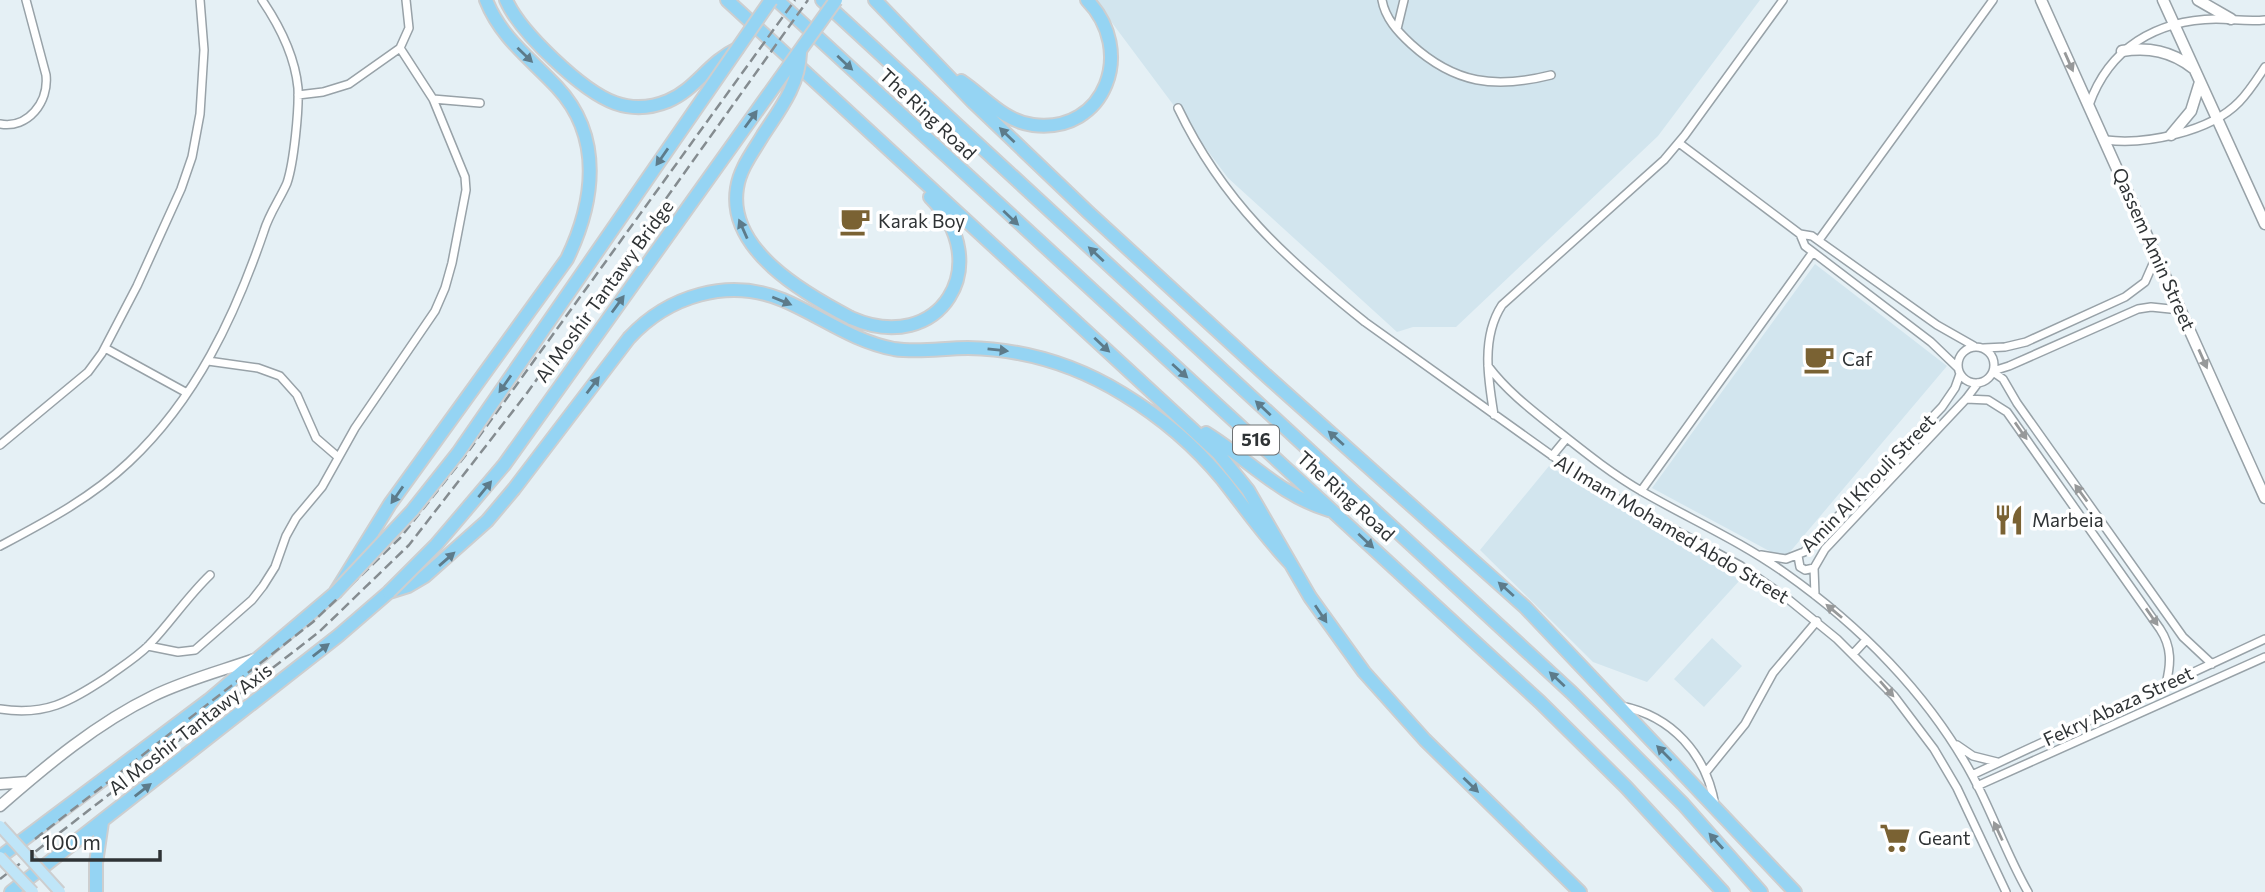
<svg xmlns="http://www.w3.org/2000/svg" width="2265" height="892" viewBox="0 0 2265 892" font-family="Commissioner,sans-serif">
  <rect width="100%" height="100%" fill="#e5f0f5"/>
  <path fill="#d2e5ee" d="M 1095,0 L 1760,0 L 1658,136 L 1456,327 L 1413,327 L 1397,332 L 1228,178 Z
    M 1815,264 L 1947,366 L 1784,559 L 1652,488 Z
    M 1549,466 L 1740,580 L 1647,682 L 1593,662 L 1480,550 Z
    M 1712,638 L 1742,666 L 1704,707 L 1674,679 Z"/>
  <g fill="none" stroke-linecap="round" stroke-linejoin="round">
    <g stroke="#98a2a8" stroke-width="10">
      <path id="street" d="M 1382,0 C 1385,18 1398,32 1411,44 C 1455,84 1495,89 1551,75
        M 1397,29 L 1404,0
        M 298,95 L 323,92 L 349,84 L 400,48 L 409,28 L 406,0
        M 433,99 L 480,103
        M 2089,105 C 2109,48 2156,20 2216,19 C 2232,19 2248,22 2265,20
        M 1178,108 C 1223,202 1285,258 1365,322 L 1596,487 L 1741,566 L 1788,599 L 1837,639 L 1894,696 L 1934,749 L 1957,788 L 2006,892
        M 0,124 C 28,129 49,102 46,75 L 26,0
        M 2106,140 C 2145,145 2210,132 2239,102 C 2249,92 2257,79 2265,67
        M 1679,143 L 1800,234 L 1812,236 L 1937,325 L 1974,346
        M 1800,234 L 1805,246 L 1931,342 L 1958,368
        M 1819,240 L 1993,0
        M1958 365a18 18 0 1 1 36 0a18 18 0 1 1-36 0Z
        M 105,348 L 187,393
        M 1984,348 L 2005,347 L 2026,342 L 2125,297 L 2145,282 L 2156,257
        M 208,361 L 258,368 L 280,376 L 297,395 L 316,438 L 338,457
        M 1488,366 C 1506,390 1529,408 1553,427 C 1582,450 1610,473 1643,492 C 1690,519 1740,541 1785,573 C 1859,625 1927,693 1971,773 C 1992,811 2006,854 2028,892
        M 1993,371 L 2009,366 L 2138,309 L 2151,307 L 2180,310
        M 1993,372 L 2003,379 L 2017,403 L 2183,637 L 2212,664
        M 1966,399 L 1988,400 L 2007,412 L 2160,629 C 2172,647 2171,664 2166,684
        M 1494,415 C 1488,379 1481,337 1502,305 L 1664,160 L 1685,135 L 1783,0
        M 0,445 L 88,372 L 102,353 L 137,286 L 181,189 L 192,157 L 200,114 L 204,50 L 200,0
        M 1552,456 L 1566,439
        M 1641,491 L 1813,252
        M 0,546 C 45,522 91,498 129,462 C 196,399 235,316 264,231 C 269,214 280,199 287,183 C 294,162 299,110 298,88 C 295,57 279,25 262,0
        M 1761,555 L 1786,559 L 1804,552 L 1942,407 L 1955,388 L 1960,374
        M 1798,556 L 1800,567 L 1805,570 L 1814,568
        M 1815,595 L 1814,568 L 1825,549 L 1966,399 L 1978,383
        M 148,646 L 178,652 L 195,650 L 252,600 L 263,586 L 275,567 L 286,536 L 296,518 L 322,487 L 355,428 L 435,311 L 445,288 L 452,263 L 466,190 L 465,177 L 433,99 L 400,48
        M 1853,654 L 1866,640
        M 1621,706 C 1672,716 1706,754 1715,805
        M 0,709 C 46,716 69,702 106,678 C 121,667 136,658 149,645 C 171,622 187,597 210,575
        M 1957,745 L 1973,756 L 1997,762
        M 1706,772 L 1745,724 L 1773,673 L 1817,621
        M 1972,775 L 2265,639
        M 1977,786 L 2265,657"/>
    </g>
    <g stroke="#98a2a8" stroke-width="13">
      <path id="secondary" d="M 2041,0 L 2265,498
        M 2163,0 L 2265,224
        M 2198,0 L 2231,19
        M 2122,51 C 2149,47 2171,51 2193,68
        M 2171,135 L 2191,111 L 2200,82
        M 0,784 L 28,782
        M 0,806 C 47,765 97,723 153,696 C 186,680 221,671 255,659"/>
    </g>
    <g stroke="#cdcecf" stroke-width="16">
      <path id="highway" d="M 506,0 C 520,32 582,91 615,103 C 632,109 651,108 668,101 C 695,90 709,62 737,49
        M 727,0 L 1218,453 L 1248,490 L 1310,597 L 1364,672 L 1425,740 L 1580,892
        M 777,0 L 1540,702 L 1626,787 L 1723,892
        M 822,0 L 1572,693 L 1683,804 L 1761,892
        M 875,0 L 973,102 L 1088,212 L 1269,378 L 1525,607 L 1795,892
        M 961,81 C 985,97 1003,121 1033,125 C 1106,134 1136,50 1087,0
        M 851,318 C 940,357 997,264 930,197
        M 1206,433 C 1248,459 1281,496 1329,510
        M 0,857 L 209,700 L 335,593 L 390,504 L 567,259 C 594,203 604,137 557,87 C 531,59 501,38 486,0
        M 11,892 L 338,636 L 389,592 L 408,586 L 425,576 L 487,521 L 514,489 L 629,338 C 668,296 728,277 783,300 C 821,316 852,341 894,349 C 919,353 943,348 968,348 C 1023,349 1076,365 1123,394 C 1161,417 1195,446 1223,480 C 1245,508 1265,537 1290,563
        M 96,892 L 96,863 L 102,822"/>
    </g>
    <use href="#street" stroke="#fff" stroke-width="7"/>
    <use href="#secondary" stroke="#fff" stroke-width="10"/>
    <use href="#highway" stroke="#95d4f3" stroke-width="12"/>
    <path stroke="#858c90" stroke-width="2.5" stroke-dasharray="10 5" stroke-linecap="butt" d="M 35,839 L 313,622 L 400,538 L 465,456 L 795,0
      M 0,879 L 319,632 L 409,545 L 527,393 L 808,0"/>
    <g stroke="#cdcecf" stroke-width="14" stroke-linecap="butt">
      <path id="primary-bridge" d="M 0,826 L 60,892
        M 0,857 L 33,892"/>
    </g>
    <g stroke="#cdcecf" stroke-width="16" stroke-linecap="butt">
      <path id="highway-bridge" d="M 800,53 C 799,85 780,109 763,135 C 753,152 740,168 737,188 C 727,250 805,294 851,318
        M 389,592 L 436,545 L 504,465 L 836,0
        M 335,593 L 412,511 L 458,453 L 771,0"/>
    </g>
    <use href="#primary-bridge" stroke="#bfe5f8" stroke-width="10"/>
    <use href="#highway-bridge" stroke="#95d4f3" stroke-width="12"/>
  </g>
  <defs><path id="oneway-solid" d="M-6-.8H1V-3.2L6.5 0L1 3.2V.8H-6Z" transform="scale(1.75)"/></defs>
  <g fill="#5d7b8a">
    <use href="#oneway-solid" transform="translate(525 55) rotate(44)"/>
    <use href="#oneway-solid" transform="translate(845 63) rotate(43)"/>
    <use href="#oneway-solid" transform="translate(751 119) rotate(-54)"/>
    <use href="#oneway-solid" transform="translate(1007 135) rotate(-136)"/>
    <use href="#oneway-solid" transform="translate(662 157) rotate(125)"/>
    <use href="#oneway-solid" transform="translate(1011 218) rotate(43)"/>
    <use href="#oneway-solid" transform="translate(743 229) rotate(-114)"/>
    <use href="#oneway-solid" transform="translate(1096 254) rotate(-137)"/>
    <use href="#oneway-solid" transform="translate(782 301) rotate(22)"/>
    <use href="#oneway-solid" transform="translate(618 304) rotate(-54)"/>
    <use href="#oneway-solid" transform="translate(1102 345) rotate(43)"/>
    <use href="#oneway-solid" transform="translate(998 350) rotate(6)"/>
    <use href="#oneway-solid" transform="translate(1180 371) rotate(42)"/>
    <use href="#oneway-solid" transform="translate(505 384) rotate(125)"/>
    <use href="#oneway-solid" transform="translate(593 385) rotate(-53)"/>
    <use href="#oneway-solid" transform="translate(1263 408) rotate(-137)"/>
    <use href="#oneway-solid" transform="translate(1336 438) rotate(-138)"/>
    <use href="#oneway-solid" transform="translate(485 489) rotate(-51)"/>
    <use href="#oneway-solid" transform="translate(397 495) rotate(125)"/>
    <use href="#oneway-solid" transform="translate(1366 541) rotate(43)"/>
    <use href="#oneway-solid" transform="translate(447 559) rotate(-41)"/>
    <use href="#oneway-solid" transform="translate(1506 589) rotate(-138)"/>
    <use href="#oneway-solid" transform="translate(1321 614) rotate(56)"/>
    <use href="#oneway-solid" transform="translate(321 650) rotate(-38)"/>
    <use href="#oneway-solid" transform="translate(1557 679) rotate(-137)"/>
    <use href="#oneway-solid" transform="translate(1664 753) rotate(-135)"/>
    <use href="#oneway-solid" transform="translate(1471 785) rotate(44)"/>
    <use href="#oneway-solid" transform="translate(143 790) rotate(-38)"/>
    <use href="#oneway-solid" transform="translate(1716 841) rotate(-132)"/>
  </g>
  <g fill="#97999a">
    <use href="#oneway-solid" transform="translate(2069 62) rotate(66)"/>
    <use href="#oneway-solid" transform="translate(2203 359) rotate(66)"/>
    <use href="#oneway-solid" transform="translate(2021 431) rotate(55)"/>
    <use href="#oneway-solid" transform="translate(2081 493) rotate(-126)"/>
    <use href="#oneway-solid" transform="translate(1834 611) rotate(-140)"/>
    <use href="#oneway-solid" transform="translate(2152 617) rotate(55)"/>
    <use href="#oneway-solid" transform="translate(1887 689) rotate(49)"/>
    <use href="#oneway-solid" transform="translate(1998 831) rotate(-115)"/>
  </g>
  <defs>
    <g id="cafe-bare" transform="scale(2.415)"><path d="M-5.5-4.5H6V0H3Q3 3.5 0 3.5H-2.5Q-5.5 3.5-5.5 0ZM3-3.2v2h1.7v-2ZM-6 4.5H4V6H-6Z" fill="#7a6233" stroke="#fff" stroke-width="2.5" paint-order="stroke"/></g>
    <g id="restaurant-bare" transform="scale(2.415)"><path d="M-5-6h1v4h1v-4h1v4h1v-4h1v5L-1.5 .5V6h-2V.5L-5-1ZM5-6V6H3V1.5H1.5Q1.5-4 5-6Z" fill="#7a6233" stroke="#fff" stroke-width="2.5" paint-order="stroke"/></g>
    <g id="supermarket-bare" transform="scale(2.415)"><path d="M-6-5.5h2.5l.6 2H6L4.5 2H-2.5L-4.4-4H-6ZM-1.5 3.2a1.3 1.3 0 1 0 .1 0ZM3 3.2a1.3 1.3 0 1 0 .1 0Z" fill="#7a6233" stroke="#fff" stroke-width="2.5" paint-order="stroke"/></g>
  </defs>
  <g fill-rule="evenodd">
    <use href="#cafe-bare" x="855" y="221"/>
    <use href="#cafe-bare" x="1819" y="359"/>
    <use href="#restaurant-bare" x="2009" y="520"/>
    <use href="#supermarket-bare" x="1895" y="838"/>
  </g>
  <g text-anchor="middle" stroke-width="7" stroke-linejoin="round" paint-order="stroke">
    <rect fill="#fff" stroke="#6d7072" stroke-width="2" x="1233" y="425.5" width="46" height="29" rx="5"/>
    <g font-size="18" font-weight="bold" fill="#2f3335">
      <text x="1256" y="446">516</text>
    </g>
    <g font-size="19" fill="#2f3335" stroke="#fff">
      <text transform="translate(928 114) rotate(43)" y="7">The Ring Road</text>
      <text transform="translate(2154 249) rotate(66)" y="7">Qassem Amin Street</text>
      <text transform="translate(604 291) rotate(-54)" y="7">Al Moshir Tantawy Bridge</text>
      <text transform="translate(1868 483) rotate(-46)" y="7">Amin Al Khouli Street</text>
      <text transform="translate(1346 496) rotate(42)" y="7">The Ring Road</text>
      <text transform="translate(1672 529) rotate(31)" y="7">Al Imam Mohamed Abdo Street</text>
      <text transform="translate(2118 706) rotate(-25)" y="7">Fekry Abaza Street</text>
      <text transform="translate(190 729) rotate(-38)" y="7">Al Moshir Tantawy Axis</text>
    </g>
    <g font-size="19" fill="#2f3335" stroke="#fff" text-anchor="start">
      <text x="878" y="228">Karak Boy</text>
      <text x="1842" y="366">Caf</text>
      <text x="2032" y="527">Marbeia</text>
      <text x="1918" y="845">Geant</text>
    </g>
  </g>
  <path d="M32 850v10h128v-10" fill="none" stroke="#2f3335" stroke-width="3.5"/>
  <text x="42" y="850" font-size="21" fill="#2f3335" stroke="#ffffff" stroke-width="5" paint-order="stroke">100 m</text>
</svg>
